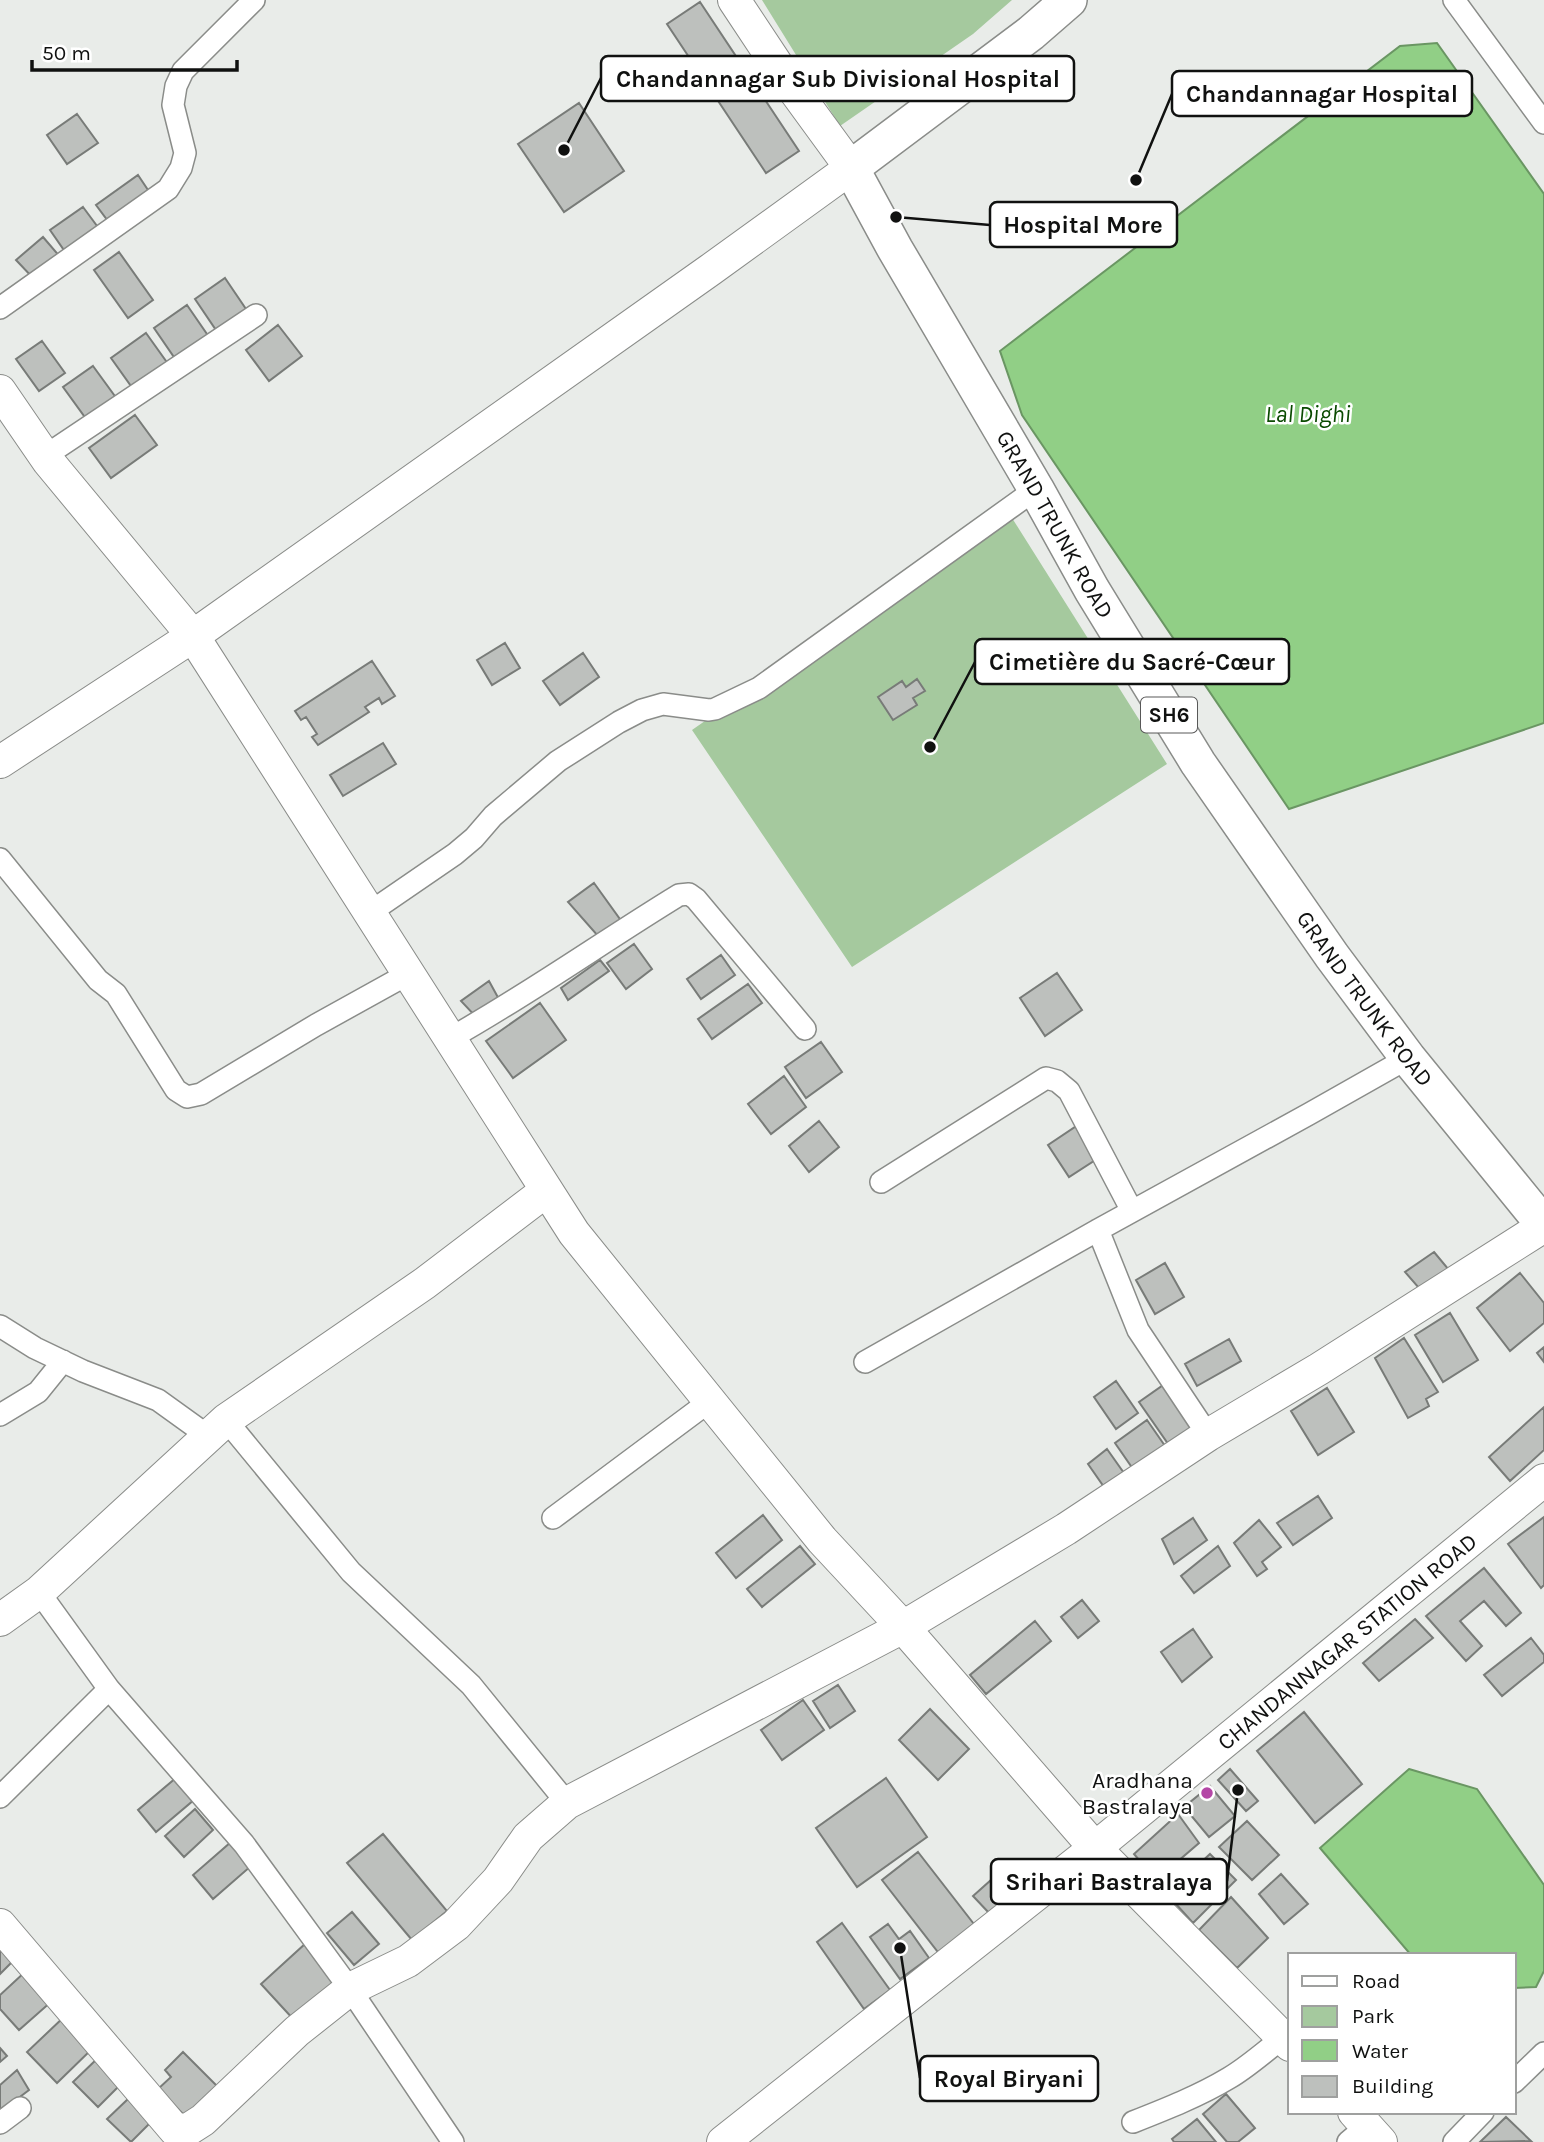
<svg xmlns="http://www.w3.org/2000/svg" width="1544" height="2142" viewBox="0 0 1544 2142" font-family="Karla,sans-serif">
  <rect width="100%" height="100%" fill="#e9ece9"/>
  <path fill="#a5c99e" d="M 762,0 L 1012,0 L 973,34 L 840,126 Z
    M 1007,510 L 1167,764 L 852,967 L 692,730 Z"/>
  <path fill="#91cf86" stroke="#6a9663" stroke-width="2" d="M 1437,43 L 1544,194 L 1544,723 L 1289,809 L 1022,415 L 1000,351 L 1400,46 Z
    M 1409,1769 L 1477,1789 L 1544,1885 L 1544,1971 L 1536,1987 L 1514,1988 L 1514,1955 L 1411,1955 L 1320,1848 Z"/>
  <path fill="#bdc0bd" stroke="#787b78" stroke-width="2" d="M 700,2 L 799,151 L 766,173 L 667,24 Z
    M 579,103 L 624,171 L 564,212 L 518,144 Z
    M 77,114 L 98,143 L 67,164 L 47,135 Z
    M 138,175 L 152,196 L 111,225 L 96,205 Z
    M 83,207 L 100,230 L 66,253 L 50,230 Z
    M 43,237 L 61,258 L 33,278 L 16,260 Z
    M 119,252 L 153,300 L 128,318 L 94,270 Z
    M 225,278 L 248,312 L 218,333 L 195,299 Z
    M 187,305 L 209,337 L 176,360 L 154,328 Z
    M 278,325 L 302,356 L 269,381 L 246,350 Z
    M 146,333 L 171,368 L 136,393 L 111,358 Z
    M 42,341 L 65,373 L 39,391 L 16,359 Z
    M 93,366 L 117,399 L 87,420 L 63,387 Z
    M 135,415 L 157,445 L 111,478 L 89,448 Z
    M 505,643 L 520,668 L 492,685 L 477,660 Z
    M 583,653 L 599,677 L 560,705 L 543,681 Z
    M 372,661 L 395,696 L 382,704 L 379,698 L 365,707 L 369,712 L 318,745 L 312,737 L 317,734 L 306,717 L 301,720 L 295,711 Z
    M 917,679 L 925,691 L 913,698 L 917,705 L 893,720 L 878,697 L 902,681 L 906,687 Z
    M 383,743 L 396,764 L 343,796 L 330,775 Z
    M 594,883 L 622,922 L 598,936 L 568,902 Z
    M 634,944 L 652,969 L 626,989 L 607,963 Z
    M 721,955 L 735,975 L 701,999 L 687,979 Z
    M 600,960 L 609,971 L 568,1000 L 561,988 Z
    M 1057,973 L 1082,1010 L 1045,1036 L 1020,998 Z
    M 489,981 L 501,1003 L 478,1019 L 461,1001 Z
    M 748,984 L 762,1003 L 712,1039 L 698,1019 Z
    M 540,1003 L 566,1040 L 513,1078 L 486,1041 Z
    M 821,1042 L 842,1072 L 806,1098 L 785,1067 Z
    M 784,1076 L 806,1107 L 771,1134 L 748,1104 Z
    M 819,1121 L 839,1147 L 809,1172 L 789,1146 Z
    M 1078,1125 L 1100,1157 L 1069,1177 L 1048,1145 Z
    M 1434,1252 L 1454,1276 L 1425,1295 L 1405,1272 Z
    M 1165,1263 L 1184,1297 L 1155,1314 L 1136,1280 Z
    M 1520,1273 L 1544,1303 L 1544,1323 L 1510,1351 L 1477,1308 Z
    M 1450,1313 L 1478,1360 L 1443,1382 L 1415,1335 Z
    M 1404,1338 L 1438,1392 L 1426,1399 L 1429,1406 L 1408,1418 L 1375,1358 Z
    M 1229,1339 L 1241,1361 L 1197,1386 L 1185,1364 Z
    M 1544,1347 L 1544,1362 L 1537,1353 Z
    M 1116,1381 L 1138,1413 L 1116,1429 L 1094,1397 Z
    M 1169,1381 L 1201,1427 L 1171,1448 L 1139,1402 Z
    M 1327,1388 L 1354,1432 L 1318,1455 L 1291,1411 Z
    M 1544,1407 L 1544,1450 L 1510,1481 L 1489,1457 Z
    M 1147,1420 L 1172,1456 L 1140,1479 L 1115,1443 Z
    M 1107,1449 L 1131,1483 L 1111,1497 L 1088,1464 Z
    M 1318,1496 L 1332,1518 L 1293,1545 L 1277,1523 Z
    M 763,1515 L 782,1540 L 736,1578 L 716,1553 Z
    M 1544,1517 L 1544,1585 L 1541,1588 L 1508,1544 Z
    M 1193,1518 L 1207,1540 L 1174,1564 L 1162,1539 Z
    M 1259,1520 L 1281,1547 L 1262,1562 L 1267,1569 L 1257,1576 L 1234,1543 Z
    M 800,1546 L 815,1564 L 762,1607 L 747,1589 Z
    M 1218,1546 L 1230,1566 L 1194,1593 L 1181,1576 Z
    M 1484,1568 L 1521,1613 L 1506,1626 L 1484,1601 L 1460,1621 L 1482,1646 L 1466,1661 L 1426,1616 Z
    M 1082,1600 L 1099,1621 L 1078,1638 L 1061,1617 Z
    M 1415,1619 L 1433,1638 L 1379,1681 L 1363,1663 Z
    M 1035,1621 L 1051,1641 L 986,1694 L 970,1675 Z
    M 1193,1629 L 1212,1657 L 1182,1682 L 1161,1652 Z
    M 1531,1638 L 1544,1655 L 1544,1662 L 1502,1696 L 1484,1675 Z
    M 838,1685 L 855,1711 L 830,1728 L 813,1701 Z
    M 803,1700 L 824,1730 L 782,1760 L 761,1730 Z
    M 930,1709 L 969,1749 L 938,1780 L 899,1740 Z
    M 1304,1712 L 1362,1784 L 1315,1823 L 1257,1751 Z
    M 1230,1769 L 1258,1801 L 1246,1811 L 1218,1780 Z
    M 177,1777 L 195,1799 L 156,1832 L 138,1810 Z
    M 886,1778 L 927,1837 L 857,1887 L 816,1828 Z
    M 1210,1786 L 1235,1816 L 1209,1837 L 1184,1807 Z
    M 195,1809 L 213,1830 L 184,1857 L 165,1836 Z
    M 1178,1814 L 1199,1843 L 1156,1880 L 1134,1854 Z
    M 1247,1821 L 1279,1855 L 1252,1880 L 1219,1847 Z
    M 383,1834 L 447,1911 L 412,1940 L 347,1863 Z
    M 231,1842 L 251,1866 L 213,1899 L 193,1875 Z
    M 918,1852 L 977,1928 L 941,1956 L 882,1880 Z
    M 1210,1854 L 1236,1880 L 1193,1923 L 1167,1894 Z
    M 1281,1874 L 1308,1904 L 1284,1924 L 1259,1894 Z
    M 991,1880 L 1008,1898 L 990,1914 L 973,1896 Z
    M 1231,1897 L 1268,1938 L 1237,1968 L 1199,1930 Z
    M 352,1912 L 379,1944 L 354,1965 L 327,1933 Z
    M 842,1923 L 890,1990 L 864,2009 L 817,1942 Z
    M 888,1924 L 899,1939 L 910,1931 L 929,1958 L 900,1979 L 870,1937 Z
    M 0,1941 L 16,1958 L 0,1974 Z
    M 306,1943 L 339,1981 L 295,2021 L 261,1984 Z
    M 26,1971 L 52,2001 L 19,2030 L 0,2009 L 0,1995 Z
    M 65,2016 L 94,2047 L 57,2083 L 27,2052 Z
    M 0,2048 L 7,2056 L 0,2062 Z
    M 183,2052 L 220,2089 L 189,2120 L 158,2089 L 171,2077 L 165,2070 Z
    M 99,2057 L 124,2081 L 98,2107 L 73,2082 Z
    M 17,2070 L 29,2090 L 0,2112 L 0,2085 Z
    M 1226,2094 L 1255,2128 L 1238,2142 L 1227,2142 L 1203,2114 Z
    M 128,2099 L 151,2122 L 131,2142 L 107,2119 Z
    M 1506,2117 L 1531,2141 L 1480,2142 Z
    M 1197,2119 L 1216,2142 L 1174,2142 L 1172,2139 Z"/>
  <g fill="none" stroke-linecap="round" stroke-linejoin="round">
    <g stroke="#8a8c89" stroke-width="24">
      <path id="street" d="M 1454,0 L 1544,123
        M 0,308 L 168,189 L 181,168 L 185,153 L 173,105 L 176,86 L 183,71 L 254,0
        M 45,456 L 256,315
        M 0,859 L 98,980 L 116,994 L 176,1090 L 187,1097 L 201,1094 L 316,1025 L 408,974
        M 369,913 L 455,854 L 474,838 L 493,816 L 558,761 L 619,722 L 642,710 L 663,704 L 709,710 L 715,709 L 759,688 L 1036,489
        M 449,1039 C 528,995 602,942 679,895 L 689,894 L 696,899 L 805,1029
        M 881,1182 L 1046,1078 L 1057,1081 L 1069,1091 L 1132,1211
        M 1098,1230 L 1138,1330 L 1208,1435
        M 0,1326 L 35,1348 L 83,1371 L 158,1400 L 208,1436
        M 865,1362 L 1098,1230 L 1309,1114 L 1408,1058
        M 0,1415 L 38,1392 L 63,1361
        M 226,1420 L 351,1572 L 471,1685 L 567,1803
        M 553,1518 L 710,1401
        M 39,1592 L 109,1689
        M 0,1797 L 109,1689 L 244,1844 L 350,1989 L 453,2142
        M 1514,2082 L 1544,2053
        M 1133,2122 C 1166,2109 1199,2096 1229,2078 C 1248,2067 1265,2051 1283,2038
        M 0,2123 L 20,2108
        M 1348,2142 L 1367,2126
        M 1454,2142 L 1483,2112"/>
    </g>
    <g stroke="#8a8c89" stroke-width="34">
      <g id="secondary">
        <path d="M 0,391 L 48,461 L 193,636 L 574,1233 L 822,1540 L 903,1627 L 1095,1848 L 1290,2045"/>
        <path d="M 0,762 L 193,636 L 710,270 L 851,168 L 789,83 L 734,0"/>
        <path d="M 0,1620 L 39,1592 L 226,1420 L 425,1283 L 546,1191"/>
        <path d="M 0,1925 L 175,2130 L 189,2129 L 203,2120 L 297,2031 L 350,1989 L 408,1961 L 456,1925 L 498,1880 L 528,1837 L 567,1803 L 903,1627 L 1066,1529 L 1208,1435 L 1319,1369 L 1544,1226"/>
        <path d="M 1354,2112 L 1381,2142"/>
        <path id="s1" d="M 723,2142 L 1095,1848 L 1544,1480"/>
      </g>
    </g>
    <g stroke="#8a8c89" stroke-width="38">
      <g id="primary">
        <path id="s2" d="M 1069,0 L 1031,33 L 851,168 L 895,249 L 1036,489 L 1092,590 L 1198,763 L 1332,956 L 1408,1058 L 1544,1225"/>
      </g>
    </g>
    <use href="#street" stroke="#fff" stroke-width="21"/>
    <use href="#secondary" stroke="#fff" stroke-width="32"/>
    <use href="#primary" stroke="#fff" stroke-width="35"/>
  </g>
  <circle fill="#b447a6" stroke="#fff" stroke-width="2.5" cx="1207" cy="1793" r="7"/>
  <g text-anchor="middle" stroke-width="5" stroke-linejoin="round" paint-order="stroke">
    <rect fill="#fff" stroke="#585858" stroke-width="2" x="1141" y="697.5" width="56" height="35" rx="5"/>
    <g font-size="21" font-weight="bold" fill="#101110">
      <text x="1169" y="722">SH6</text>
    </g>
    <g font-size="23" fill="#101110" stroke="#fff">
      <text dy="8" stroke="none"><textPath href="#s2" startOffset="686">GRAND TRUNK ROAD</textPath></text>
      <text dy="8" stroke="none"><textPath href="#s2" startOffset="1253">GRAND TRUNK ROAD</textPath></text>
      <text dy="8" stroke="none"><textPath href="#s1" startOffset="800">CHANDANNAGAR STATION ROAD</textPath></text>
    </g>
    <g font-size="23" fill="#101110" stroke="#fff" text-anchor="end">
      <text x="1193" y="1788">Aradhana<tspan x="1193" dy="26">Bastralaya</tspan></text>
    </g>
    <g font-size="24" font-style="italic" fill="#0a4a00" stroke="#fff">
      <text x="1308" y="422">Lal Dighi</text>
    </g>
  </g>
  <path fill="none" stroke="#101110" stroke-width="2.5" d="M564 150L601 78M1136 180L1172 94M896 217L990 225M930 747L975 662M1238 1790L1227 1881M900 1948L920 2078"/>
  <g fill="#101110" stroke="#fff" stroke-width="2.5">
    <circle cx="564" cy="150" r="7"/>
    <circle cx="1136" cy="180" r="7"/>
    <circle cx="896" cy="217" r="7"/>
    <circle cx="930" cy="747" r="7"/>
    <circle cx="1238" cy="1790" r="7"/>
    <circle cx="900" cy="1948" r="7"/>
  </g>
  <g fill="#fff" stroke="#101110" stroke-width="2.5">
    <rect x="601" y="56" width="473" height="45" rx="7"/>
    <rect x="1172" y="71" width="300" height="45" rx="7"/>
    <rect x="990" y="202" width="187" height="45" rx="7"/>
    <rect x="975" y="639" width="314" height="45" rx="7"/>
    <rect x="991" y="1859" width="236" height="45" rx="7"/>
    <rect x="920" y="2056" width="178" height="45" rx="7"/>
  </g>
  <g font-size="24" text-anchor="middle" font-weight="bold" fill="#101110">
    <text x="838" y="87">Chandannagar Sub Divisional Hospital</text>
    <text x="1322" y="102">Chandannagar Hospital</text>
    <text x="1083" y="233">Hospital More</text>
    <text x="1132" y="670">Cimetière du Sacré-Cœur</text>
    <text x="1109" y="1890">Srihari Bastralaya</text>
    <text x="1009" y="2087">Royal Biryani</text>
  </g>
  <rect x="1288" y="1953" width="228" height="161" fill="#ffffff" stroke="#9fa09f" stroke-width="2"/>
  <rect x="1302" y="1976" width="35" height="10" fill="#ffffff" stroke="#9fa09f" stroke-width="2"/>
  <text x="1352" y="1988" font-size="21" fill="#101110">Road</text>
  <rect x="1302" y="2006" width="35" height="21" fill="#a5c99e" stroke="#9fa09f" stroke-width="2"/>
  <text x="1352" y="2023" font-size="21" fill="#101110">Park</text>
  <rect x="1302" y="2040" width="35" height="21" fill="#91cf86" stroke="#9fa09f" stroke-width="2"/>
  <text x="1352" y="2058" font-size="21" fill="#101110">Water</text>
  <rect x="1302" y="2076" width="35" height="21" fill="#bdc0bd" stroke="#9fa09f" stroke-width="2"/>
  <text x="1352" y="2093" font-size="21" fill="#101110">Building</text>
  <path d="M32 60v10h205v-10" fill="none" stroke="#101110" stroke-width="3.5"/>
  <text x="42" y="60" font-size="21" fill="#101110" stroke="#ffffff" stroke-width="5" paint-order="stroke">50 m</text>
</svg>
